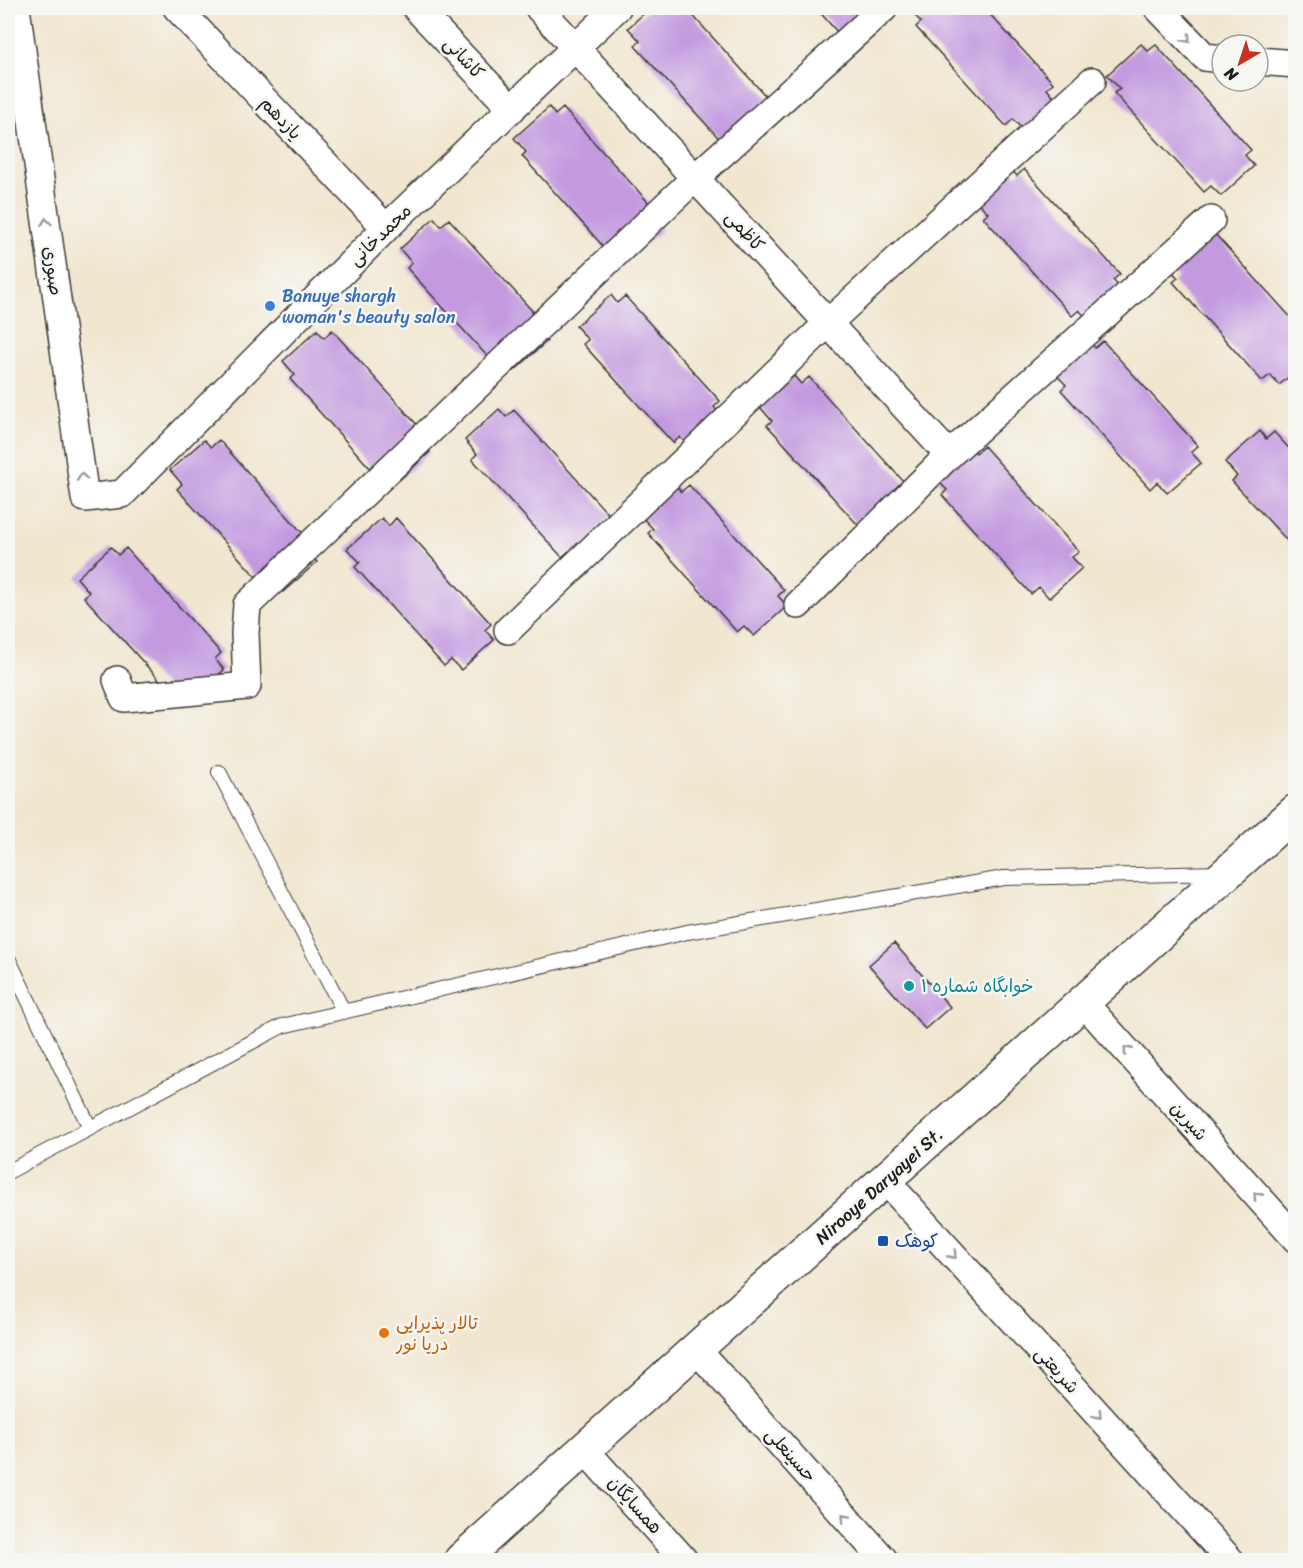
<svg xmlns="http://www.w3.org/2000/svg" width="1303" height="1568" viewBox="0 0 1303 1568" font-family="Sriracha,'Playpen Sans Arabic',sans-serif">
  <rect width="100%" height="100%" fill="#f6f6f2"/>
  <filter id="ink" filterUnits="userSpaceOnUse"><feTurbulence type="fractalNoise" baseFrequency=".0167" numOctaves="2"/><feDisplacementMap in="SourceGraphic" scale="12" xChannelSelector="R" yChannelSelector="G"/><feConvolveMatrix kernelMatrix="1 2 1 2 8 2 1 2 1" color-interpolation-filters="sRGB"/></filter>
  <filter id="wash" filterUnits="userSpaceOnUse"><feTurbulence type="fractalNoise" baseFrequency=".008" numOctaves="4" result="noise"/><feDisplacementMap in="SourceGraphic" scale="24" xChannelSelector="R" yChannelSelector="G"/><feGaussianBlur stdDeviation="1.35" result="paint"/><feColorMatrix in="noise" values="0 0 0 0 0 0 0 0 0 0 0 0 0 0 0 0 0 1.4 0 .05"/><feComposite in="paint" operator="in"/></filter>
  <g filter="url(#wash)">
    <rect width="100%" height="100%" fill="#f1e6cf"/>
    <g id="blocks">
      <path fill="#c39ae0" d="M 650,8 L 686,8 L 772,103 L 725,145 L 635,46 L 640,41 L 628,28 Z
        M 816,8 L 890,8 L 840,35 Z
        M 908,8 L 984,8 L 1053,83 L 1047,89 L 1056,100 L 1023,130 L 1013,119 L 1006,126 L 916,27 L 921,22 Z
        M 1141,44 L 1148,51 L 1156,45 L 1251,150 L 1245,155 L 1254,166 L 1221,196 L 1211,186 L 1204,192 L 1114,93 L 1120,89 L 1107,75 Z
        M 549,107 L 555,115 L 563,108 L 658,213 L 652,219 L 661,230 L 628,260 L 611,255 L 522,156 L 526,152 L 514,138 Z
        M 1010,168 L 1017,176 L 1024,169 L 1120,274 L 1113,280 L 1123,291 L 1089,321 L 1079,310 L 1072,316 L 983,217 L 988,213 L 975,199 Z
        M 434,218 L 441,226 L 449,219 L 544,324 L 538,330 L 547,341 L 514,371 L 504,360 L 497,367 L 407,268 L 412,263 L 400,249 Z
        M 1214,233 L 1296,323 L 1296,371 L 1279,385 L 1270,375 L 1262,381 L 1173,282 L 1178,278 L 1165,264 Z
        M 611,295 L 617,303 L 625,296 L 720,401 L 714,407 L 723,418 L 690,448 L 680,437 L 673,443 L 583,344 L 588,340 L 576,326 Z
        M 317,330 L 324,338 L 332,330 L 427,436 L 420,442 L 430,452 L 396,483 L 387,472 L 379,478 L 290,379 L 295,375 L 283,361 Z
        M 1088,340 L 1095,348 L 1103,341 L 1198,446 L 1191,452 L 1201,463 L 1167,493 L 1157,482 L 1150,489 L 1061,390 L 1066,385 L 1053,371 Z
        M 794,376 L 801,384 L 809,377 L 904,482 L 874,529 L 864,518 L 857,524 L 767,425 L 772,421 L 760,407 Z
        M 499,409 L 506,417 L 514,410 L 609,515 L 579,562 L 569,551 L 562,557 L 472,459 L 477,454 L 465,440 Z
        M 1260,431 L 1266,439 L 1274,432 L 1296,456 L 1296,550 L 1232,481 L 1237,476 L 1225,462 Z
        M 204,440 L 211,447 L 219,440 L 314,546 L 307,552 L 317,562 L 283,592 L 273,581 L 266,588 L 177,489 L 182,484 L 170,470 Z
        M 969,446 L 976,453 L 984,446 L 1079,552 L 1072,557 L 1082,568 L 1049,598 L 1039,587 L 1031,594 L 942,495 L 947,490 L 934,477 Z
        M 675,484 L 681,492 L 689,485 L 784,590 L 778,596 L 787,606 L 754,636 L 744,626 L 737,632 L 648,533 L 653,529 L 640,515 Z
        M 382,518 L 389,526 L 396,518 L 491,624 L 485,630 L 494,640 L 461,670 L 451,660 L 444,666 L 355,567 L 360,562 L 347,549 Z
        M 111,547 L 118,555 L 126,548 L 221,653 L 215,659 L 224,670 L 191,699 L 174,696 L 84,597 L 89,592 L 77,578 Z
        M 894,943 L 950,1007 L 925,1029 L 869,965 Z"/>
    </g>
  </g>
  <g filter="url(#ink)">
    <use href="#blocks" fill-opacity="0" stroke="#3c3a37" stroke-width="1.5"/>
    <g fill="none" stroke-linecap="round" stroke-linejoin="round">
      <g stroke="#3c3a37" stroke-width="16">
        <path id="service" d="M 219,772 L 344,1012
          M 8,958 L 90,1128
          M 8,1172 L 282,1026 L 687,932 L 1004,878 L 1220,873"/>
      </g>
      <g stroke="#3c3a37" stroke-width="30">
        <path id="minor" d="M 16,8 L 85,498 L 122,494 L 386,228 L 617,8
          M 177,8 L 386,228
          M 416,8 L 512,109
          M 539,8 L 949,455
          M 1158,8 L 1205,57 L 1222,59
          M 1258,61 L 1296,64
          M 798,605 L 949,455 L 1211,220
          M 508,630 L 828,323 L 1092,81
          M 117,680 L 124,698 L 247,686 L 245,633 L 247,605 L 696,177 L 884,8
          M 1083,1002 L 1296,1239
          M 885,1180 L 1230,1560
          M 697,1350 L 884,1560
          M 585,1450 L 684,1560"/>
      </g>
      <g stroke="#3c3a37" stroke-width="36">
        <path id="secondary" d="M 461,1560 L 1296,811"/>
      </g>
      <use href="#service" stroke="#fff" stroke-width="14"/>
      <use href="#minor" stroke="#fff" stroke-width="27"/>
      <use href="#secondary" stroke="#fff" stroke-width="33"/>
    </g>
    <defs><path id="oneway-chevron" d="M-2-3.5L2.5 0L-2 3.5" fill="none" stroke-width="1.6" stroke-linecap="round" stroke-linejoin="round" transform="scale(1.5)"/></defs>
    <g stroke="#999">
      <use href="#oneway-chevron" transform="translate(1187 39) rotate(47)"/>
      <use href="#oneway-chevron" transform="translate(46 222) rotate(-98)"/>
      <use href="#oneway-chevron" transform="translate(82 477) rotate(-98)"/>
      <use href="#oneway-chevron" transform="translate(1127 1050) rotate(-132)"/>
      <use href="#oneway-chevron" transform="translate(1257 1196) rotate(-132)"/>
      <use href="#oneway-chevron" transform="translate(953 1255) rotate(48)"/>
      <use href="#oneway-chevron" transform="translate(1098 1415) rotate(48)"/>
      <use href="#oneway-chevron" transform="translate(845 1517) rotate(-132)"/>
    </g>
  </g>
  <circle fill="#3f7fe0" stroke="#f6f6f2" stroke-width="2" cx="270" cy="306" r="6"/>
  <circle fill="#0f9aa8" stroke="#f6f6f2" stroke-width="2" cx="909" cy="986" r="6"/>
  <rect fill="#1a4fb4" stroke="#f6f6f2" stroke-width="2" x="877" y="1235" width="12" height="12" rx="3"/>
  <circle fill="#e8710a" stroke="#f6f6f2" stroke-width="2" cx="384" cy="1333" r="6"/>
  <g text-anchor="middle" stroke-width="5" stroke-linejoin="round" paint-order="stroke">
    <g font-size="18" fill="#1c1c1c" stroke="#f6f6f2">
      <text transform="translate(464 58) rotate(47)" y="6">کاشانی</text>
      <text transform="translate(281 118) rotate(47)" y="6">یازدهم</text>
      <text transform="translate(745 231) rotate(48)" y="6">کاظمی</text>
      <text transform="translate(380 235) rotate(-44)" y="6">محمدخانی</text>
      <text transform="translate(53 271) rotate(82)" y="6">صبوری</text>
      <text transform="translate(1189 1121) rotate(48)" y="6">شیرین</text>
      <text transform="translate(879 1186) rotate(-42)" y="6">Nirooye Daryayei St.</text>
      <text transform="translate(1057 1370) rotate(48)" y="6">شریعتی</text>
      <text transform="translate(791 1455) rotate(48)" y="6">حسینعلی</text>
      <text transform="translate(635 1505) rotate(48)" y="6">همسایگان</text>
    </g>
    <g font-size="18" fill="#366cbe" stroke="#f6f6f2" text-anchor="start">
      <text x="282" y="302">Banuye shargh<tspan x="282" dy="21">woman's beauty salon</tspan></text>
    </g>
    <g font-size="18" fill="#0d838f" stroke="#f6f6f2" text-anchor="start">
      <text x="921" y="992">خوابگاه شماره ۱</text>
    </g>
    <g font-size="18" fill="#164399" stroke="#f6f6f2" text-anchor="start">
      <text x="895" y="1247">کوهک</text>
    </g>
    <g font-size="18" fill="#c56008" stroke="#f6f6f2" text-anchor="start">
      <text x="396" y="1329">تالار پذیرایی<tspan x="396" dy="21">دریا نور</tspan></text>
    </g>
  </g>
  <rect width="1303" height="1568" fill="none" stroke="#f6f6f2" stroke-width="30"/>
  <g transform="translate(1240 63) rotate(219)"><circle r="28" fill="#f6f6f2" stroke="#9f9f9c" stroke-width="1.5"/>
  <path d="M0-4.5L10 22L0 15L-10 22Z" fill="#c8321e"/>
  <text y="-9" font-size="16" font-weight="bold" text-anchor="middle" fill="#1c1c1c">N</text>
  </g>
</svg>
